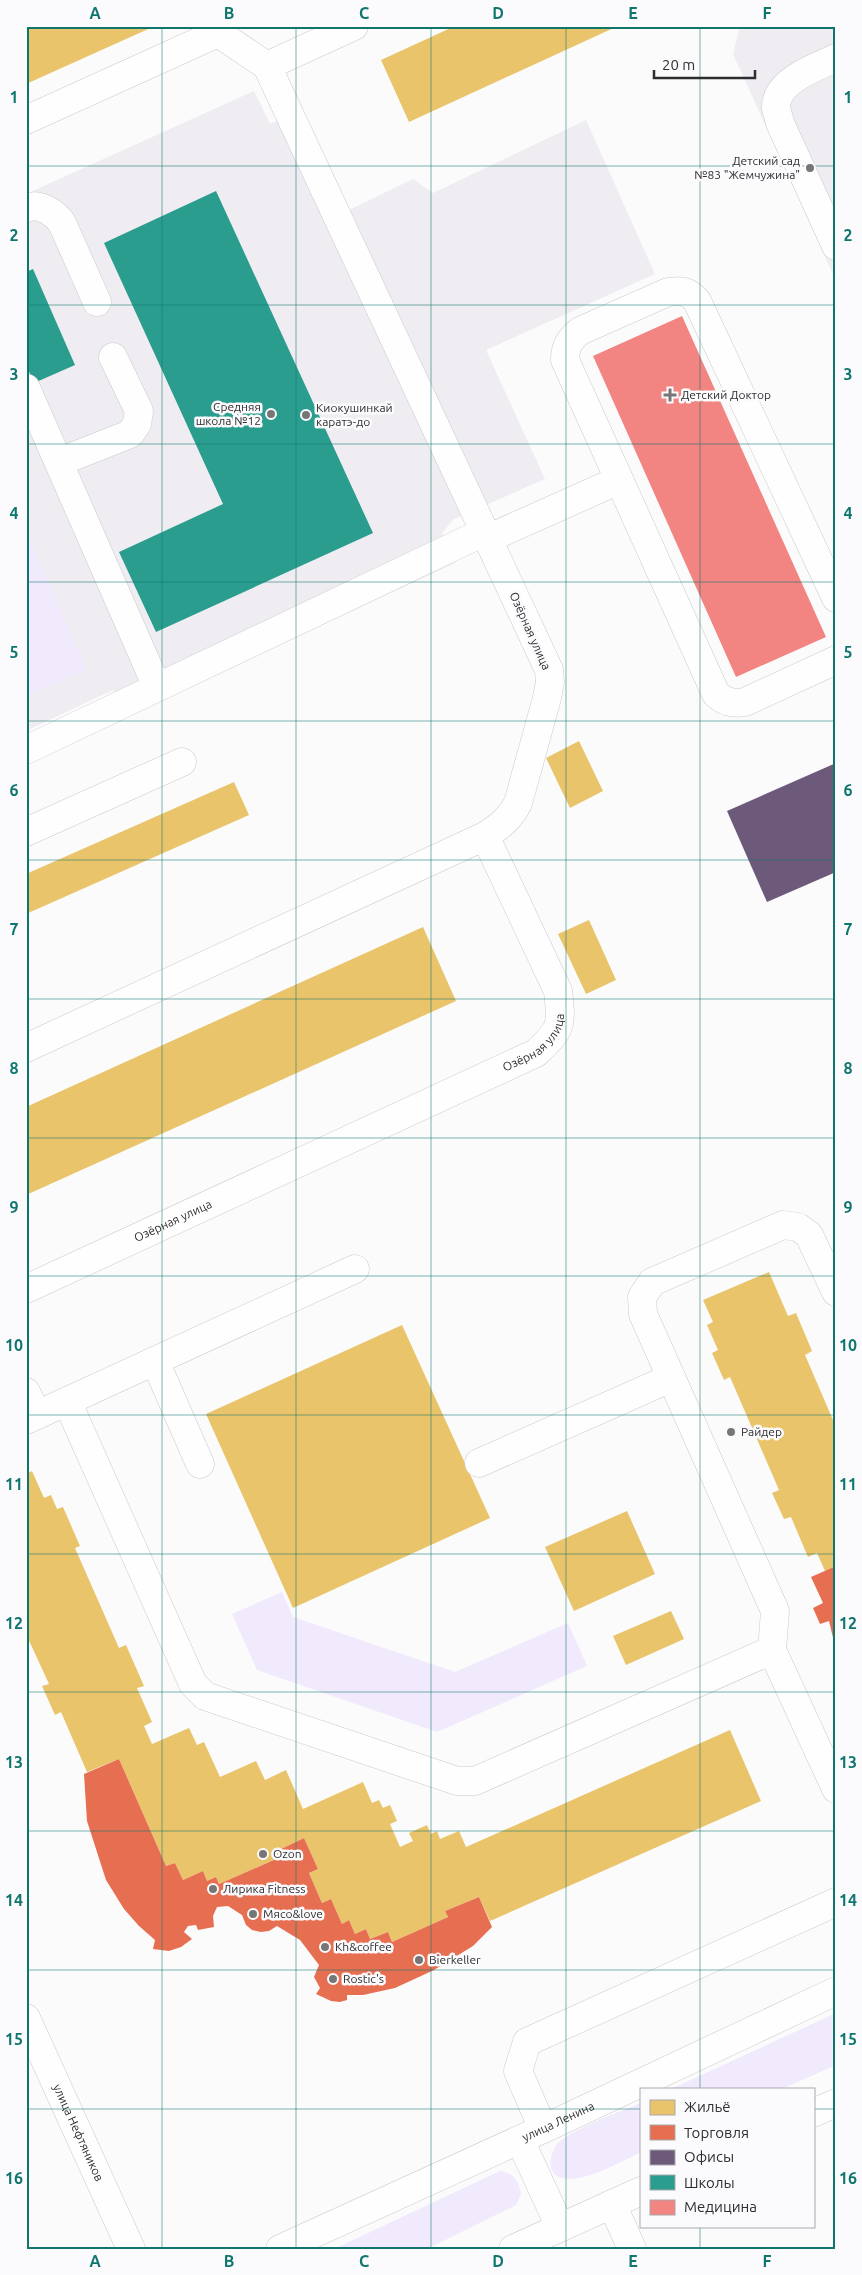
<svg xmlns="http://www.w3.org/2000/svg" width="862" height="2275" viewBox="0 0 862 2275" font-family="Ubuntu,sans-serif">
  <rect width="100%" height="100%" fill="#fbfbfc"/>
  <path fill="#efecf2" d="M 740,26 L 836,26 L 836,281 L 733,54 Z
    M 254,91 L 270,124 L 301,109 L 349,210 L 413,179 L 433,193 L 586,120 L 655,274 L 486,350 L 545,479 L 454,519 L 442,533 L 455,563 L 126,717 L 113,690 L 26,731 L 26,194 Z"/>
  <path fill="#f1e9fc" d="M 26,531 L 87,670 L 26,696 Z
    M 282,1592 L 293,1617 L 455,1672 L 568,1623 L 587,1666 L 437,1732 L 257,1670 L 232,1614 Z
    M 836,2013 L 836,2065 L 782,2089 L 671,2089 Z
    M 641,2103 L 641,2152 C 624,2160 561,2197 551,2168 C 549,2160 553,2149 558,2143 C 574,2128 619,2112 641,2103 Z
    M 500,2171 C 514,2173 519,2181 521,2194 L 516,2205 L 427,2249 L 334,2249 Z"/>
  <path fill="#e9c46a" d="M 26,26 L 155,26 L 26,84 Z
    M 455,26 L 618,26 L 409,122 L 381,60 Z
    M 579,741 L 603,791 L 570,808 L 546,758 Z
    M 234,782 L 249,815 L 26,914 L 26,874 Z
    M 589,920 L 616,980 L 586,994 L 558,934 Z
    M 423,927 L 456,1001 L 26,1195 L 26,1107 Z
    M 769,1272 L 788,1316 L 796,1313 L 812,1351 L 805,1355 L 836,1427 L 836,1566 L 825,1571 L 817,1553 L 808,1557 L 791,1517 L 784,1519 L 772,1493 L 779,1490 L 730,1377 L 724,1380 L 712,1353 L 718,1350 L 707,1325 L 713,1322 L 703,1300 Z
    M 402,1325 L 490,1518 L 293,1608 L 206,1414 Z
    M 32,1471 L 44,1498 L 51,1495 L 57,1509 L 63,1507 L 80,1546 L 75,1548 L 119,1648 L 126,1645 L 144,1686 L 137,1688 L 152,1722 L 144,1726 L 152,1744 L 189,1728 L 197,1745 L 204,1742 L 220,1777 L 256,1761 L 265,1780 L 286,1770 L 303,1809 L 363,1782 L 372,1803 L 379,1800 L 383,1808 L 390,1805 L 397,1821 L 390,1824 L 400,1847 L 413,1841 L 409,1833 L 427,1825 L 431,1834 L 437,1831 L 440,1839 L 459,1831 L 466,1847 L 730,1730 L 761,1801 L 490,1921 L 479,1897 L 445,1911 L 448,1917 L 392,1942 L 388,1932 L 370,1939 L 366,1929 L 355,1934 L 349,1920 L 342,1924 L 331,1899 L 322,1903 L 309,1873 L 318,1869 L 304,1838 L 273,1853 L 276,1859 L 219,1884 L 216,1877 L 207,1881 L 203,1871 L 183,1880 L 175,1863 L 166,1866 L 119,1759 L 87,1772 L 61,1712 L 55,1715 L 42,1686 L 49,1684 L 26,1634 L 26,1474 Z
    M 627,1511 L 655,1574 L 574,1611 L 545,1547 Z
    M 671,1611 L 684,1639 L 626,1665 L 613,1636 Z"/>
  <path fill="#e76f51" d="M 836,1566 L 836,1646 L 835,1646 L 829,1621 L 820,1624 L 813,1608 L 823,1603 L 811,1577 Z
    M 119,1759 L 166,1866 L 175,1863 L 183,1880 L 203,1871 L 207,1881 L 216,1877 L 219,1884 L 276,1859 L 273,1853 L 304,1838 L 318,1869 L 309,1873 L 322,1903 L 331,1899 L 342,1924 L 349,1920 L 355,1934 L 366,1929 L 370,1939 L 388,1932 L 392,1942 L 448,1917 L 445,1911 L 479,1897 L 492,1927 L 473,1946 L 434,1970 L 395,1988 L 363,1995 L 347,1995 L 347,2000 L 340,2002 L 331,2001 L 316,1994 L 320,1988 L 314,1977 L 319,1965 L 300,1940 L 277,1926 L 269,1931 L 261,1932 L 252,1930 L 246,1925 L 242,1915 L 228,1906 L 217,1907 L 213,1916 L 214,1927 L 198,1930 L 196,1925 L 188,1926 L 184,1932 L 192,1939 L 181,1947 L 169,1951 L 153,1949 L 155,1940 L 139,1926 L 124,1909 L 106,1880 L 87,1821 L 84,1774 Z"/>
  <path fill="#6d597a" d="M 836,763 L 836,872 L 767,902 L 727,811 Z"/>
  <path fill="#2a9d8f" d="M 216,191 L 373,533 L 156,632 L 119,552 L 223,504 L 104,243 Z
    M 33,269 L 75,365 L 34,383 L 26,365 L 26,272 Z"/>
  <path fill="#f28482" d="M 682,316 L 826,637 L 736,677 L 593,356 Z"/>
  <g fill="none" stroke-linecap="round" stroke-linejoin="round">
    <g stroke="#cacaca" stroke-width="29">
      <g id="minor">
        <path d="M 836,58 C 816,67 775,81 776,108 C 777,113 779,118 780,123 L 836,246"/>
        <path d="M 26,120 L 218,33 L 267,66 L 354,26"/>
        <path d="M 26,208 C 39,202 55,213 62,223 L 97,302"/>
        <path d="M 26,388 L 157,687"/>
        <path d="M 59,462 L 130,434 L 137,424 L 139,411 L 113,357"/>
        <path d="M 487,539 L 619,480"/>
        <path d="M 836,598 L 697,301 C 688,291 682,290 668,292 L 580,331 C 569,340 565,347 565,360 L 716,694 C 725,702 732,704 745,702 L 836,660"/>
        <path d="M 26,750 L 484,532"/>
        <path d="M 26,832 L 182,762"/>
        <path d="M 26,1048 L 485,836"/>
        <path id="s1" d="M 26,1289 L 536,1053 C 562,1029 562,1025 558,991 L 485,836 C 499,827 510,819 518,803 L 547,698 L 550,682 L 549,670 L 267,66"/>
        <path d="M 836,1292 L 809,1235 L 798,1227 L 783,1225 L 652,1282 L 642,1297 L 643,1314 L 775,1611 L 772,1650 L 836,1789"/>
        <path d="M 155,1361 L 200,1464"/>
        <path d="M 26,1392 L 37,1415 L 26,1420"/>
        <path d="M 67,1401 L 193,1684 L 205,1696 L 457,1781 L 475,1781 L 772,1650"/>
        <path d="M 37,1415 L 355,1269"/>
        <path d="M 479,1463 L 671,1378"/>
        <path d="M 543,2129 L 518,2071 L 527,2042 L 836,1902"/>
        <path d="M 612,2204 L 632,2249"/>
      </g>
    </g>
    <g stroke="#cacaca" stroke-width="29">
      <g id="major">
        <path id="s2" d="M 26,2018 L 131,2249"/>
        <path d="M 813,2113 L 836,2103"/>
        <path d="M 520,2140 L 560,2227"/>
        <path id="s3" d="M 280,2249 L 543,2129 L 836,1991"/>
        <path d="M 513,2249 L 641,2191"/>
      </g>
    </g>
    <use href="#minor" stroke="#fefeff" stroke-width="28"/>
    <use href="#major" stroke="#fefeff" stroke-width="28"/>
  </g>
  <path fill="none" stroke="#0f766e" stroke-width="1" stroke-opacity="0.55" d="M 162,26 L 162,2249M 296,26 L 296,2249M 431,26 L 431,2249M 566,26 L 566,2249M 700,26 L 700,2089M 26,166 L 836,166M 26,305 L 836,305M 26,444 L 836,444M 26,582 L 836,582M 26,721 L 836,721M 26,860 L 836,860M 26,999 L 836,999M 26,1138 L 836,1138M 26,1276 L 836,1276M 26,1415 L 836,1415M 26,1554 L 836,1554M 26,1692 L 836,1692M 26,1831 L 836,1831M 26,1970 L 836,1970M 26,2109 L 641,2109M 813,2109 L 836,2109M 700,2226 L 700,2249"/>
  <g fill="#767677" stroke="#fbfafd" stroke-width="2">
    <circle cx="810" cy="168" r="5"/>
    <path d="M667.5 387.5h5v5h5v5h-5v5h-5v-5h-5v-5h5z"/>
    <circle cx="271" cy="414" r="5"/>
    <circle cx="306" cy="415" r="5"/>
    <circle cx="731" cy="1432" r="5"/>
    <circle cx="263" cy="1854" r="5"/>
    <circle cx="213" cy="1889" r="5"/>
    <circle cx="253" cy="1914" r="5"/>
    <circle cx="325" cy="1947" r="5"/>
    <circle cx="419" cy="1960" r="5"/>
    <circle cx="333" cy="1979" r="5"/>
  </g>
  <g text-anchor="middle" stroke-width="5" stroke-linejoin="round" paint-order="stroke">
    <g font-size="12" fill="#2f2e2f" stroke="#fbfafd" text-anchor="start">
      <text x="800" y="165" text-anchor="end">Детский сад<tspan x="800" dy="14">№83 "Жемчужина"</tspan></text>
      <text x="681" y="399">Детский Доктор</text>
      <text x="261" y="411" text-anchor="end">Средняя<tspan x="261" dy="14">школа №12</tspan></text>
      <text x="316" y="412">Киокушинкай<tspan x="316" dy="14">каратэ-до</tspan></text>
      <text x="741" y="1436">Райдер</text>
      <text x="273" y="1858">Ozon</text>
      <text x="223" y="1893">Лирика Fitness</text>
      <text x="263" y="1918">Мясо&amp;love</text>
      <text x="335" y="1951">Kh&amp;coffee</text>
      <text x="429" y="1964">Bierkeller</text>
      <text x="343" y="1983">Rostic's</text>
    </g>
    <g font-size="12" fill="#2f2e2f" stroke="#fbfafd">
      <text transform="translate(530 631) rotate(66)" y="4">Озёрная улица</text>
      <text dy="4" stroke="none"><textPath href="#s1" startOffset="568">Озёрная улица</textPath></text>
      <text dy="4" stroke="none"><textPath href="#s1" startOffset="162">Озёрная улица</textPath></text>
      <text dy="4" stroke="none"><textPath href="#s3" startOffset="306">улица Ленина</textPath></text>
      <text dy="4" stroke="none"><textPath href="#s2" startOffset="126">улица Нефтяников</textPath></text>
    </g>
  </g>
  <rect width="862" height="2275" fill="none" stroke="#fbfafd" stroke-width="55"/>
  <rect x="640" y="2088" width="175" height="140" fill="#fbfafd" stroke="#a9a8ab"/>
  <rect x="650" y="2100" width="25" height="15" fill="#e9c46a" stroke="#a9a8ab"/>
  <text x="684" y="2112" font-size="15" fill="#2f2e2f">Жильё</text>
  <rect x="650" y="2125" width="25" height="15" fill="#e76f51" stroke="#a9a8ab"/>
  <text x="684" y="2138" font-size="15" fill="#2f2e2f">Торговля</text>
  <rect x="650" y="2150" width="25" height="15" fill="#6d597a" stroke="#a9a8ab"/>
  <text x="684" y="2162" font-size="15" fill="#2f2e2f">Офисы</text>
  <rect x="650" y="2175" width="25" height="15" fill="#2a9d8f" stroke="#a9a8ab"/>
  <text x="684" y="2188" font-size="15" fill="#2f2e2f">Школы</text>
  <rect x="650" y="2200" width="25" height="15" fill="#f28482" stroke="#a9a8ab"/>
  <text x="684" y="2212" font-size="15" fill="#2f2e2f">Медицина</text>
  <path d="M654 70v8h101v-8" fill="none" stroke="#2f2e2f" stroke-width="2.5"/>
  <text x="662" y="70" font-size="15" fill="#2f2e2f" stroke="#fbfafd" stroke-width="4" paint-order="stroke">20 m</text>
  <rect x="28" y="28" width="806" height="2220" fill="none" stroke="#0f766e" stroke-width="2"/>
  <g font-size="16" text-anchor="middle" font-weight="bold" fill="#0f766e">
    <text x="95" y="19">A</text>
    <text x="229" y="19">B</text>
    <text x="364" y="19">C</text>
    <text x="498" y="19">D</text>
    <text x="633" y="19">E</text>
    <text x="767" y="19">F</text>
    <text x="14" y="103">1</text>
    <text x="848" y="103">1</text>
    <text x="14" y="241">2</text>
    <text x="848" y="241">2</text>
    <text x="14" y="380">3</text>
    <text x="848" y="380">3</text>
    <text x="14" y="519">4</text>
    <text x="848" y="519">4</text>
    <text x="14" y="658">5</text>
    <text x="848" y="658">5</text>
    <text x="14" y="796">6</text>
    <text x="848" y="796">6</text>
    <text x="14" y="935">7</text>
    <text x="848" y="935">7</text>
    <text x="14" y="1074">8</text>
    <text x="848" y="1074">8</text>
    <text x="14" y="1213">9</text>
    <text x="848" y="1213">9</text>
    <text x="14" y="1351">10</text>
    <text x="848" y="1351">10</text>
    <text x="14" y="1490">11</text>
    <text x="848" y="1490">11</text>
    <text x="14" y="1629">12</text>
    <text x="848" y="1629">12</text>
    <text x="14" y="1768">13</text>
    <text x="848" y="1768">13</text>
    <text x="14" y="1906">14</text>
    <text x="848" y="1906">14</text>
    <text x="14" y="2045">15</text>
    <text x="848" y="2045">15</text>
    <text x="14" y="2184">16</text>
    <text x="848" y="2184">16</text>
    <text x="95" y="2267">A</text>
    <text x="229" y="2267">B</text>
    <text x="364" y="2267">C</text>
    <text x="498" y="2267">D</text>
    <text x="633" y="2267">E</text>
    <text x="767" y="2267">F</text>
  </g>
</svg>
